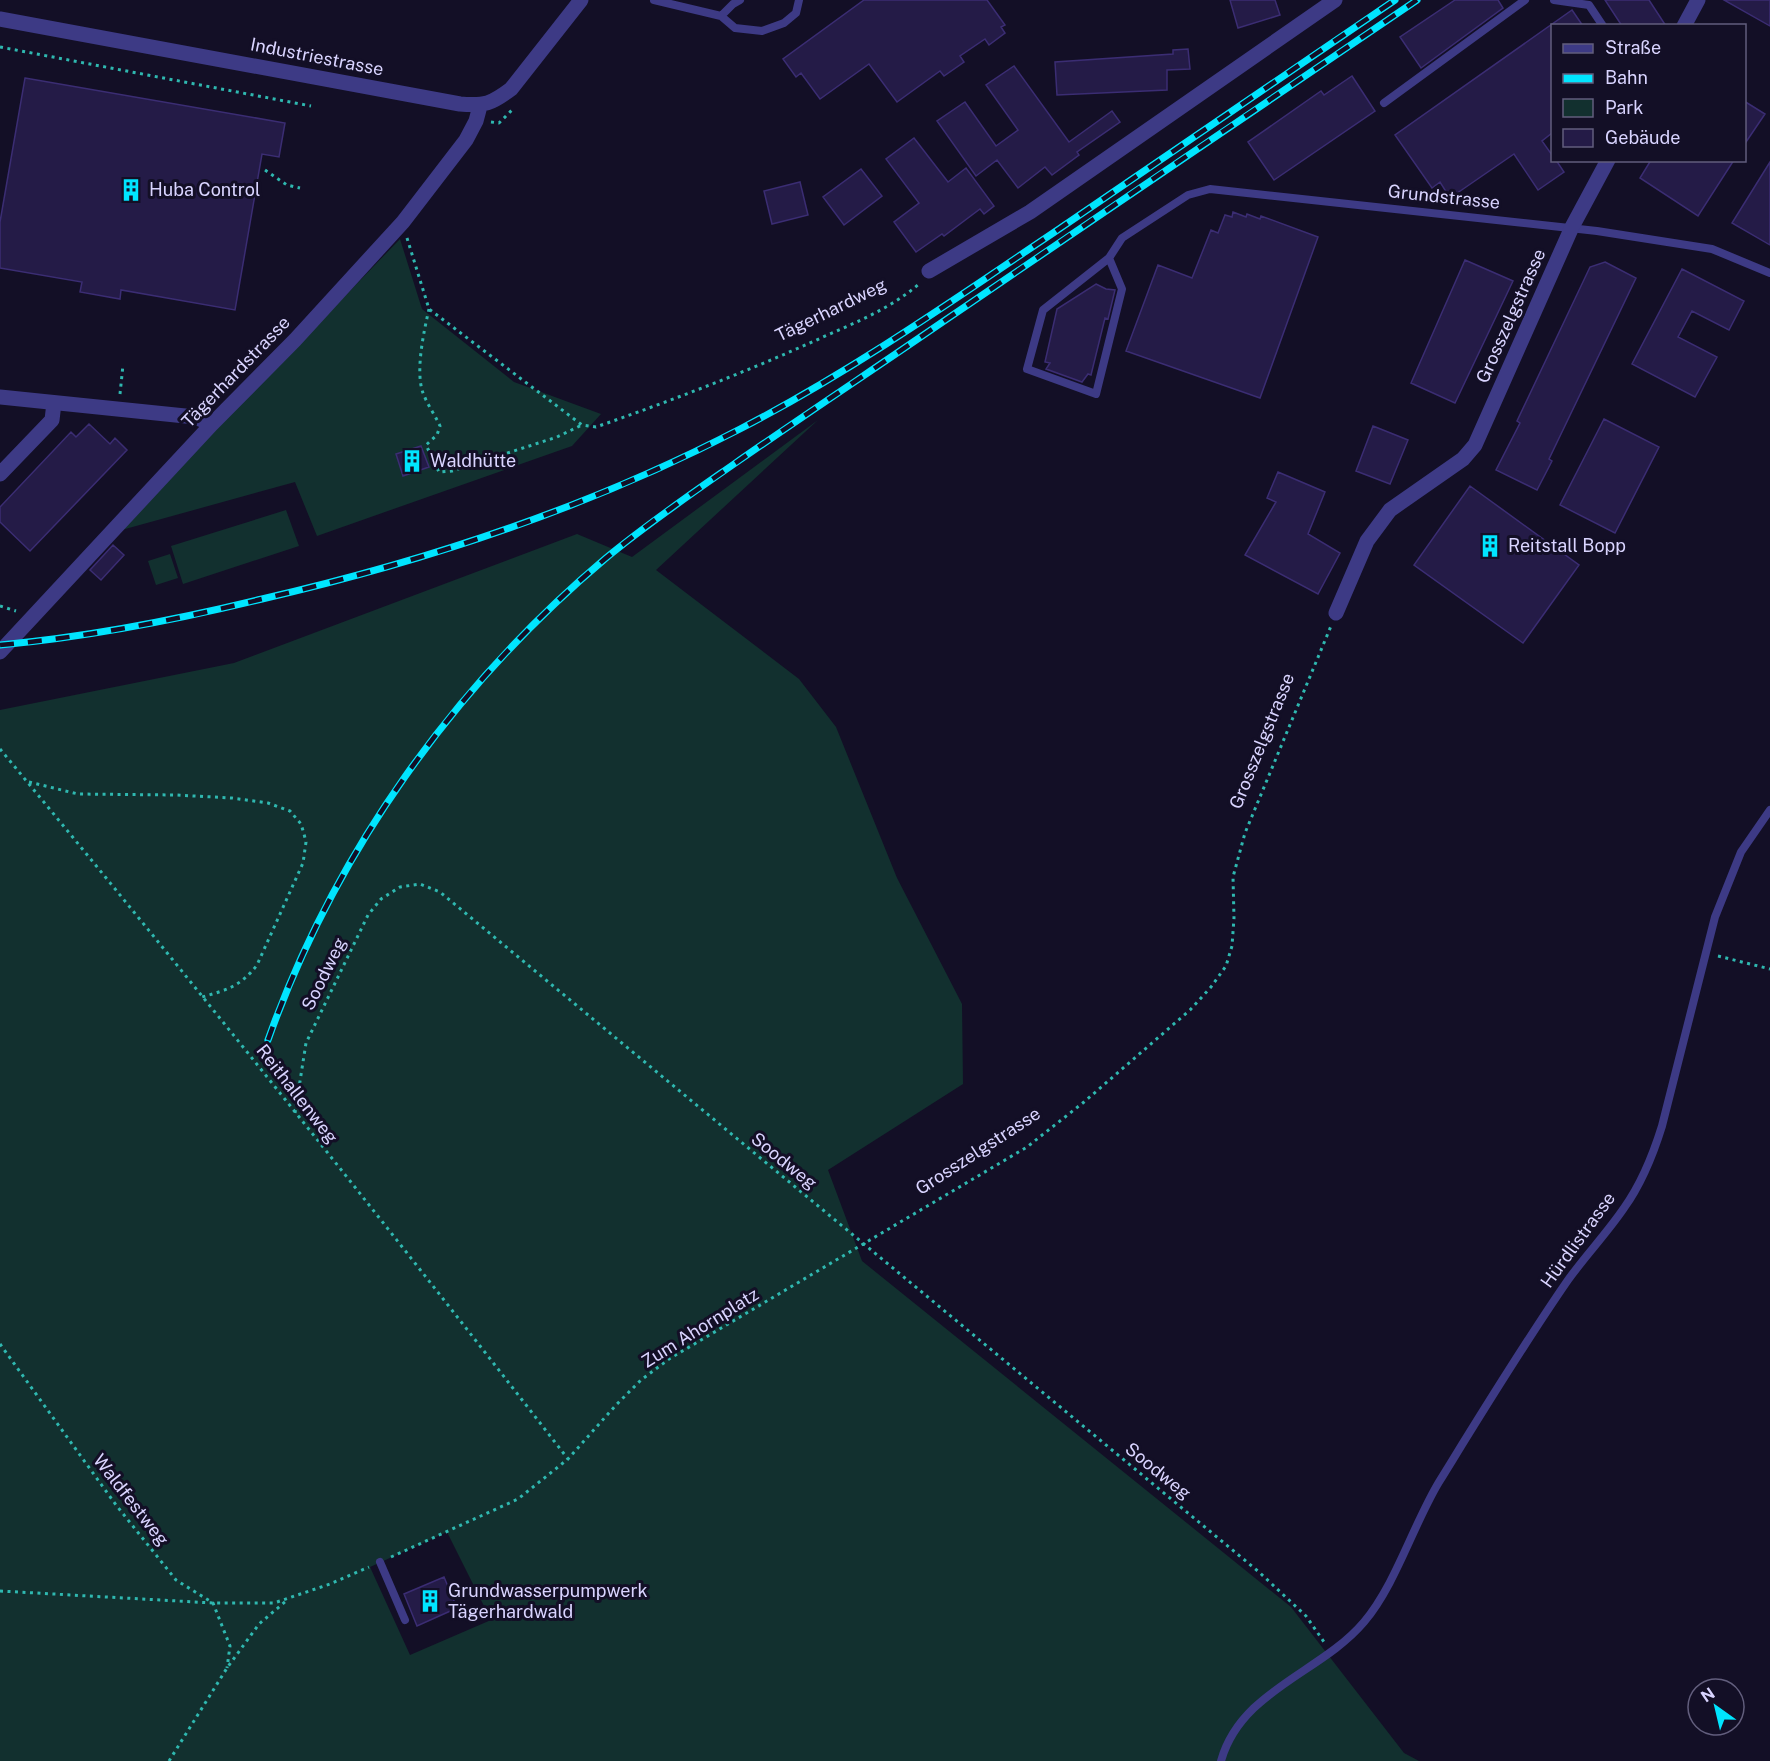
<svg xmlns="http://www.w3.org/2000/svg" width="1770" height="1761" viewBox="0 0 1770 1761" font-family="'Public Sans',sans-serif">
  <rect width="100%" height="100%" fill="#130f26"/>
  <path fill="#12302f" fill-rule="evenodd" d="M 400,239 L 422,309 L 514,382 L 601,414 L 572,446 L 317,536 L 295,482 L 118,531 Z
    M 818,420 L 656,570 L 799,679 L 836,727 L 897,878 L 962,1004 L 963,1084 L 828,1170 L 862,1261 L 1291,1607 L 1404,1753 L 1419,1761 L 0,1761 L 0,710 L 234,663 L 577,534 L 632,557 ZM 447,1532 L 491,1620 L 410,1655 L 370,1567 Z
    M 286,510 L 299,546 L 183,584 L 171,546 Z
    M 170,554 L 178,578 L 156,585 L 148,561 Z"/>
  <path fill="#241b47" stroke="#3b2d73" stroke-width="1.5" d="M 864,0 L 987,0 L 1005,25 L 1001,27 L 1005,33 L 989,45 L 985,39 L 960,56 L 964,62 L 944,76 L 940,71 L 897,102 L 869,64 L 820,99 L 801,73 L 796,77 L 783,59 Z
    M 1230,0 L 1275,0 L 1280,15 L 1238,28 Z
    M 1455,0 L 1498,0 L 1503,8 L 1421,68 L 1400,37 Z
    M 1605,0 L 1649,0 L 1666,26 L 1622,26 Z
    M 1724,0 L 1770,0 L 1770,26 Z
    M 1572,10 L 1583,26 L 1552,26 L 1552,133 L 1542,141 L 1552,155 L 1552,160 L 1556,160 L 1564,172 L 1538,190 L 1514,154 L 1450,198 L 1440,182 L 1432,188 L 1395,135 Z
    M 1188,49 L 1190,69 L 1167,70 L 1167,90 L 1057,95 L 1055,62 L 1173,54 L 1173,50 Z
    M 1014,66 L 1069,142 L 1112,111 L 1120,122 L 1077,152 L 1079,155 L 1052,175 L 1045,167 L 1018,188 L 997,160 L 976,176 L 937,121 L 965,102 L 996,146 L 1018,130 L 986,85 Z
    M 1352,76 L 1375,111 L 1274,180 L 1248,142 L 1321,91 L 1324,95 Z
    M 25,78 L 285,123 L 279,157 L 262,154 L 235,310 L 121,290 L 120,299 L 80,292 L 82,282 L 0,268 L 0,222 Z
    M 1744,101 L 1765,114 L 1744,145 Z
    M 914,138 L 948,182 L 966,168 L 994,206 L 984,214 L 980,209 L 944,236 L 942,234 L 916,252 L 894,222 L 919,203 L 886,159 Z
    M 1651,160 L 1734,160 L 1698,216 L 1640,178 Z
    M 1770,162 L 1770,245 L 1732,223 Z
    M 861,169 L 882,196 L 844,225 L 823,197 Z
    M 800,182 L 808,215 L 772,224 L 764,191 Z
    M 1233,212 L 1246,217 L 1247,214 L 1260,219 L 1261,216 L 1318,237 L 1260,398 L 1126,351 L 1158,265 L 1192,278 L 1211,230 L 1218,233 L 1225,215 L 1232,217 Z
    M 1465,260 L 1513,281 L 1455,403 L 1411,383 Z
    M 1605,262 L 1636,278 L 1549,459 L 1552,461 L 1537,490 L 1496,470 L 1520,423 L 1517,421 L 1590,267 Z
    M 1682,269 L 1744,301 L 1729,330 L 1692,311 L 1678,337 L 1717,357 L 1695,397 L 1632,364 Z
    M 1096,284 L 1106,289 L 1115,290 L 1108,319 L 1105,318 L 1091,375 L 1088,374 L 1082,382 L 1046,369 L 1050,363 L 1045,362 L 1057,309 Z
    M 1604,419 L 1659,447 L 1615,533 L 1560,505 Z
    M 89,424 L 110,444 L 115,438 L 127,450 L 30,551 L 0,522 L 0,507 L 71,432 L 76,437 Z
    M 1373,426 L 1408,440 L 1390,484 L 1356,471 Z
    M 421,446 L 429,467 L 403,476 L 396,454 Z
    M 1278,472 L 1325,492 L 1308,534 L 1340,553 L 1318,594 L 1245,555 L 1276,502 L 1267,498 Z
    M 1470,486 L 1579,565 L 1523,643 L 1414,565 Z
    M 113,545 L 124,555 L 101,580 L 90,570 Z
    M 444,1577 L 457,1608 L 417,1626 L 404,1594 Z"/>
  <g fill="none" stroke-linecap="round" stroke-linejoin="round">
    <path stroke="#2fb8b0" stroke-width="3" stroke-dasharray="3 4.5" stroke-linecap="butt" d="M 0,47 L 311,106
      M 491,122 L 499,123 L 514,108
      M 265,170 L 287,185 L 300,188
      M 407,238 L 429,309 L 582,425 L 596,427 C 673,400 749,371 823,337 C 857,322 891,308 919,284
      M 429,309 C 424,331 415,371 423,393 C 427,404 435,415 440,426 L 437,435 L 426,445 L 439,472 L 452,471 L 557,437 L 582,425
      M 120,394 L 123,365
      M 0,606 L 16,611
      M 0,749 C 193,982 382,1219 568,1459
      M 29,782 L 78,794 L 176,795 L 232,798 L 268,803 L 290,811 L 301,824 L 304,834 L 306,842 L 303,863 L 257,965 C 241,986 227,990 202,997
      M 1718,956 L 1770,969
      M 295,1113 L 306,1043 L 368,915 L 381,899 L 400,887 L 420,884 L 440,892 L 1259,1572 L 1306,1616 L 1324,1642
      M 0,1344 L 116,1505 L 176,1580 L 213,1603 L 230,1646 L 227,1668
      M 391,1557 L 518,1499 L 568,1459 L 616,1405 L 641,1380 L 669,1359 L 1027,1147 L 1084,1102 L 1190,1010 L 1211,987 L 1226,966 L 1232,946 L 1234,918 L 1233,877 L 1245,833 L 1331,626
      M 0,1591 L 213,1603 L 274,1603 L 330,1584 L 369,1567
      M 169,1761 L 227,1668 L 259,1624 L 286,1601"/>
    <path stroke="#3d3a85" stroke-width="8" d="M 654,0 L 721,16 L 735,28 L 762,31 L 784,23 L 796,13 L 799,0
      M 1554,0 L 1589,5 L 1603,26
      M 721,16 L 733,4 L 740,0
      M 1384,103 L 1525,0
      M 1109,258 L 1122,289 L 1096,394 L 1027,369 L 1043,310 L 1109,258 L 1122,238 L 1188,195 L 1210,189 L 1597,231 L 1712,249 L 1770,273
      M 380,1562 L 405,1620
      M 1221,1761 C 1241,1690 1321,1673 1364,1622 C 1396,1584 1413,1525 1439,1482 C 1481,1414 1523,1345 1568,1280 C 1586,1255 1607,1233 1624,1208 C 1642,1183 1653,1155 1662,1126 L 1715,917 L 1741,852 L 1770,810"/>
    <path stroke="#3d3a85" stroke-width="15" d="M 0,19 L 460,104 C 485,106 491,104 511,89 L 581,0
      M 1684,26 L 1698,0
      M 929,271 L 1030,212 L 1335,0
      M 0,397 L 195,417 L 212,424
      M 0,474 L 52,420 L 54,403
      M 1336,613 L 1367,541 L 1390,510 L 1463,459 L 1475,445 L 1572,227 L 1608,160
      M 0,652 L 212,424 L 295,340 L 403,222 L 466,140 L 476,121 L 480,106"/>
    <g stroke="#00e5ff" stroke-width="7">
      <path id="rail" d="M 0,645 C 88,637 176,620 262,599 C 427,561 590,507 740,429 C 852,371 955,299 1059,229 C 1171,153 1283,76 1395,0
        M 268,1040 C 335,852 454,686 606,558 C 647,524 691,494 734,464 C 803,416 874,369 944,321 C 1101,214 1259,107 1417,0"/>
    </g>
    <use href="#rail" stroke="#130f26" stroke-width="4.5" stroke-dasharray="14" stroke-linecap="butt"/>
  </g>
  <defs>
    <g id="building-bare" transform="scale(1.8)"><path d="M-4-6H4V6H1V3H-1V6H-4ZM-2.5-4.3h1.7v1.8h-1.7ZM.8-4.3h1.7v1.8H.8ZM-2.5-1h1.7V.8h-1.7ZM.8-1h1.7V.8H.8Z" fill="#00e5ff" stroke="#130f26" stroke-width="2.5" paint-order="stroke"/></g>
  </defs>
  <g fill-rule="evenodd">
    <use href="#building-bare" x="131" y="190"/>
    <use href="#building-bare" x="412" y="461"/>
    <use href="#building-bare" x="1490" y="546"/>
    <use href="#building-bare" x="430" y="1601"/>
  </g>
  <g text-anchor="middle" stroke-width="6" stroke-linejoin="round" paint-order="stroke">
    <g font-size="18" fill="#d9d4ff" stroke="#130f26">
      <text transform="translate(317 57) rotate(11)" y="6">Industriestrasse</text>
      <text transform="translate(1444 197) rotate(6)" y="6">Grundstrasse</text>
      <text transform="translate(831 310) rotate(-26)" y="6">Tägerhardweg</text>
      <text transform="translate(1511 316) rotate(-66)" y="6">Grosszelgstrasse</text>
      <text transform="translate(236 372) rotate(-46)" y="6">Tägerhardstrasse</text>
      <text transform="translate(1262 741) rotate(-68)" y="6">Grosszelgstrasse</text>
      <text transform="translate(324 974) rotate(-64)" y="6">Soodweg</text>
      <text transform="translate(297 1094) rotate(52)" y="6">Reithallenweg</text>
      <text transform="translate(978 1151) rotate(-33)" y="6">Grosszelgstrasse</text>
      <text transform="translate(784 1161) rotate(39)" y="6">Soodweg</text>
      <text transform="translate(1578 1240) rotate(-54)" y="6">Hürdlistrasse</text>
      <text transform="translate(700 1328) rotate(-32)" y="6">Zum Ahornplatz</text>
      <text transform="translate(1158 1471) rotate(39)" y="6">Soodweg</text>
      <text transform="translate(131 1500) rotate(52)" y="6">Waldfestweg</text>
    </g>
    <g font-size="18" fill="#d9d4ff" stroke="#130f26" text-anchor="start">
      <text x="149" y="196">Huba Control</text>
      <text x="430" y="467">Waldhütte</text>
      <text x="1508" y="552">Reitstall Bopp</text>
      <text x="448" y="1597">Grundwasserpumpwerk<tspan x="448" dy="21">Tägerhardwald</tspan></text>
    </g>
  </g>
  <rect x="1551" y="24" width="195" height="138" fill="#130f26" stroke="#625e7d" stroke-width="1.5"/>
  <rect x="1563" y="44" width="30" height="9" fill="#3d3a85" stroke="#625e7d" stroke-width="1.5"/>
  <text x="1605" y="54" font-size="18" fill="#d9d4ff">Straße</text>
  <rect x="1563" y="74" width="30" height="9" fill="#00e5ff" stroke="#625e7d" stroke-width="1.5"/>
  <text x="1605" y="84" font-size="18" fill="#d9d4ff">Bahn</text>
  <rect x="1563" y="99" width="30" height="18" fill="#12302f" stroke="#625e7d" stroke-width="1.5"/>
  <text x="1605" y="114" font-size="18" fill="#d9d4ff">Park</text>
  <rect x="1563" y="129" width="30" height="18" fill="#241b47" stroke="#625e7d" stroke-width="1.5"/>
  <text x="1605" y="144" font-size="18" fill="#d9d4ff">Gebäude</text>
  <g transform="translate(1716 1707) rotate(326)"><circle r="28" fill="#130f26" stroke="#625e7d" stroke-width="1.5"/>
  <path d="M0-4.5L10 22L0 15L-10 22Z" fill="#00e5ff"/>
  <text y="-9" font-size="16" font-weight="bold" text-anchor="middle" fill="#d9d4ff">N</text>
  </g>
</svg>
